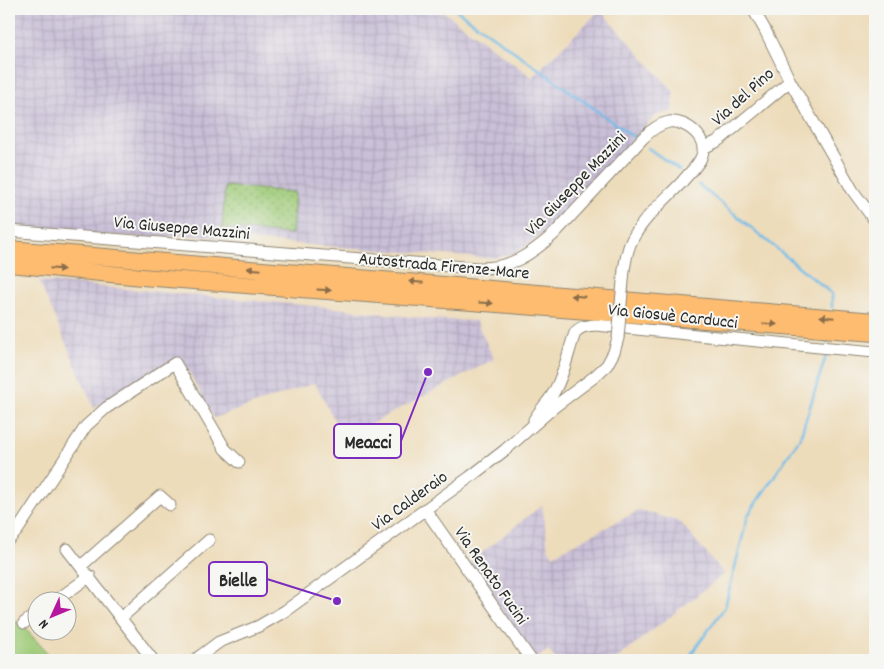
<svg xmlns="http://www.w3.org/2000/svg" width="884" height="669" viewBox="0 0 884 669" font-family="Dekko,sans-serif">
  <defs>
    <pattern id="industrial-grid" width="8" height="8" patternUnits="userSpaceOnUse" patternTransform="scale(1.25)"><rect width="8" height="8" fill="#c9bfd7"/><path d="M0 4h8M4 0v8" fill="none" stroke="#ada4b9"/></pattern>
    <pattern id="grass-dots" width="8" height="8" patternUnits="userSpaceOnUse" patternTransform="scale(1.25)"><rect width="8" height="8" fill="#9eca77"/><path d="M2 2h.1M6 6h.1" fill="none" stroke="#81a462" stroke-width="1.8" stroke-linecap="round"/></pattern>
  </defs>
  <rect width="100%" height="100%" fill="#f6f6f2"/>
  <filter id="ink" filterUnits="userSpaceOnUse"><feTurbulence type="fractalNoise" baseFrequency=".02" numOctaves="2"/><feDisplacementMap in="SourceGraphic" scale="10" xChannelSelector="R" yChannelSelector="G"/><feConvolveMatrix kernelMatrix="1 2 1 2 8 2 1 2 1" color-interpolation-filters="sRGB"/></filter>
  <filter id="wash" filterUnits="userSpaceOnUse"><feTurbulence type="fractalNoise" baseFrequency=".0096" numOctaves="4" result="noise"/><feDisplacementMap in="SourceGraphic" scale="20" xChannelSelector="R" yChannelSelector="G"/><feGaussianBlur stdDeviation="1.12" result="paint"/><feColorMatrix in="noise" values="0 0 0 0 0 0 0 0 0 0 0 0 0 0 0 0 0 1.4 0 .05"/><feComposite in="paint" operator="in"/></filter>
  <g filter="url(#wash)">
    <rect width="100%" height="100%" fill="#eddcba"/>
    <path fill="url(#industrial-grid)" d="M 9,9 L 440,9 L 532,77 L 600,10 L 674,92 L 672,112 L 656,115 L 544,232 L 534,240 L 523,248 L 511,254 L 494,258 L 485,258 L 182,235 L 158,239 L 9,227 Z
      M 39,281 L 326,307 L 428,319 L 476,321 L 494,359 L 344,438 L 315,383 L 214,418 L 181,357 L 94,408 Z
      M 542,505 L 548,548 L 553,555 L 640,510 L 680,522 L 724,574 L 615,660 L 556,660 L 548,650 L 536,659 L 468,564 Z"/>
    <path fill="url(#grass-dots)" stroke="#647a51" d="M 225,186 L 295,192 L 292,234 L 222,228 Z"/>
    <path fill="#9eca77" stroke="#647a51" d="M 18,621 L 54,660 L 9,660 L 9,628 Z"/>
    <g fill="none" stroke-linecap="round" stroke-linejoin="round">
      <path stroke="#6ebbe8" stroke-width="2.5" d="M 455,9 L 635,138
        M 648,148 L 679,170
        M 699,185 L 832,294 L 832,307
        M 827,344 L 828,339
        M 687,660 L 725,607 L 748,515 L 800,438 L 825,359 L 826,352"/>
    </g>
  </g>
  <g filter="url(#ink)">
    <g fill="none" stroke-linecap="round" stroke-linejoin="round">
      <g stroke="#8c8472" stroke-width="13">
        <path id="minor" d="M 753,9 L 765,30 L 790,81 L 853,191 L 875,221
          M 703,148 L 716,142 L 723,137 L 790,81
          M 9,231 L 477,268 C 510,269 530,255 554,234 L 643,138 C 650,131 659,124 669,122 C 687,120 710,139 701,158 C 697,167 688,174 682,182 C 665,200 643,218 632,240 C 627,249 626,259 624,270
          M 534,420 C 540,409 550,401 555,390 C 565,372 568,352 575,333 C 580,326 587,326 596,325 L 819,347 L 875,352
          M 425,509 L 531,660
          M 9,539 L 17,531 L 86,426 L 106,408 L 175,363 L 225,449 L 239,462
          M 67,549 L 153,660
          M 81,566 L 160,496 L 170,505
          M 54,602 L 90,576
          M 121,618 L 209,540
          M 24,623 L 38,613
          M 195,660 L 219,642 L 259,626 L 285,611 L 470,477 L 505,450 L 554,407 L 594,377 L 607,365 L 614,352 L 618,338"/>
      </g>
      <g stroke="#8c8472" stroke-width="18">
        <path id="highway" d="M 9,249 L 875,321
          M 9,264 L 142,277 L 875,333"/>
      </g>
      <use href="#minor" stroke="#fff" stroke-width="11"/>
      <use href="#highway" stroke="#fdbc6f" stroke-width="16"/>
      <g stroke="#8c8472" stroke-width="13" stroke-linecap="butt">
        <path id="minor-bridge" d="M 618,338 L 624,270"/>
      </g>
      <use href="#minor-bridge" stroke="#fff" stroke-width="11"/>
    </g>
    <defs><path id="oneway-solid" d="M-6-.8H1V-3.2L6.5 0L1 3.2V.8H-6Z" transform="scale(1.25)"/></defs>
    <g fill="#8a6c4a">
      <use href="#oneway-solid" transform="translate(57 269) rotate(5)"/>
      <use href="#oneway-solid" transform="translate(254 269) rotate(-175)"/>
      <use href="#oneway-solid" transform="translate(416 282) rotate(-175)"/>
      <use href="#oneway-solid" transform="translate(324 290) rotate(4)"/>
      <use href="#oneway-solid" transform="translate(578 296) rotate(-175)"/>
      <use href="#oneway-solid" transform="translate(486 303) rotate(4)"/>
      <use href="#oneway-solid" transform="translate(827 317) rotate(-175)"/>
      <use href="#oneway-solid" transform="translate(770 324) rotate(4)"/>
    </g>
  </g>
  <g text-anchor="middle" stroke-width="4" stroke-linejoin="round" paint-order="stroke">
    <g font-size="18" fill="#2b2b2b" stroke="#f6f6f2">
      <text transform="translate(742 96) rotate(-42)" y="6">Via del Pino</text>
      <text transform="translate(575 183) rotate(-46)" y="6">Via Giuseppe Mazzini</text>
      <text transform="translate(182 227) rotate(5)" y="6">Via Giuseppe Mazzini</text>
      <text transform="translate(444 265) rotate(5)" y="6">Autostrada Firenze-Mare</text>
      <text transform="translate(673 315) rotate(6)" y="6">Via Giosuè Carducci</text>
      <text transform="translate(409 500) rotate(-36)" y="6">Via Calderaio</text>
      <text transform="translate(492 575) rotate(55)" y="6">Via Renato Fucini</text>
    </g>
  </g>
  <path fill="none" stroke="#7b2cbf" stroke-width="2" d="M428 372L401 441M337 601L267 579"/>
  <g fill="#7b2cbf" stroke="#f6f6f2" stroke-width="2">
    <circle cx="428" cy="372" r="5"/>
    <circle cx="337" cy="601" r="5"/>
  </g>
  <g fill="#f6f6f2" stroke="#7b2cbf" stroke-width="2">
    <rect x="334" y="424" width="67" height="34" rx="5"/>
    <rect x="209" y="562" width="58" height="34" rx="5"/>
  </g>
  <g font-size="19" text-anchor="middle" font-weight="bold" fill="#2b2b2b">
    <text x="368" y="448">Meacci</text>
    <text x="238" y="586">Bielle</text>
  </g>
  <rect width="884" height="669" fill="none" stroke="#f6f6f2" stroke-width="30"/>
  <g transform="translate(52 616) rotate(226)"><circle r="24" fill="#f6f6f2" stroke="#a5a5a2"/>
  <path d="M0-4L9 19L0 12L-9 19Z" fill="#b5179e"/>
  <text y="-8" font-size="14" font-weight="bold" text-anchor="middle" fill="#2b2b2b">N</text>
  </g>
</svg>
